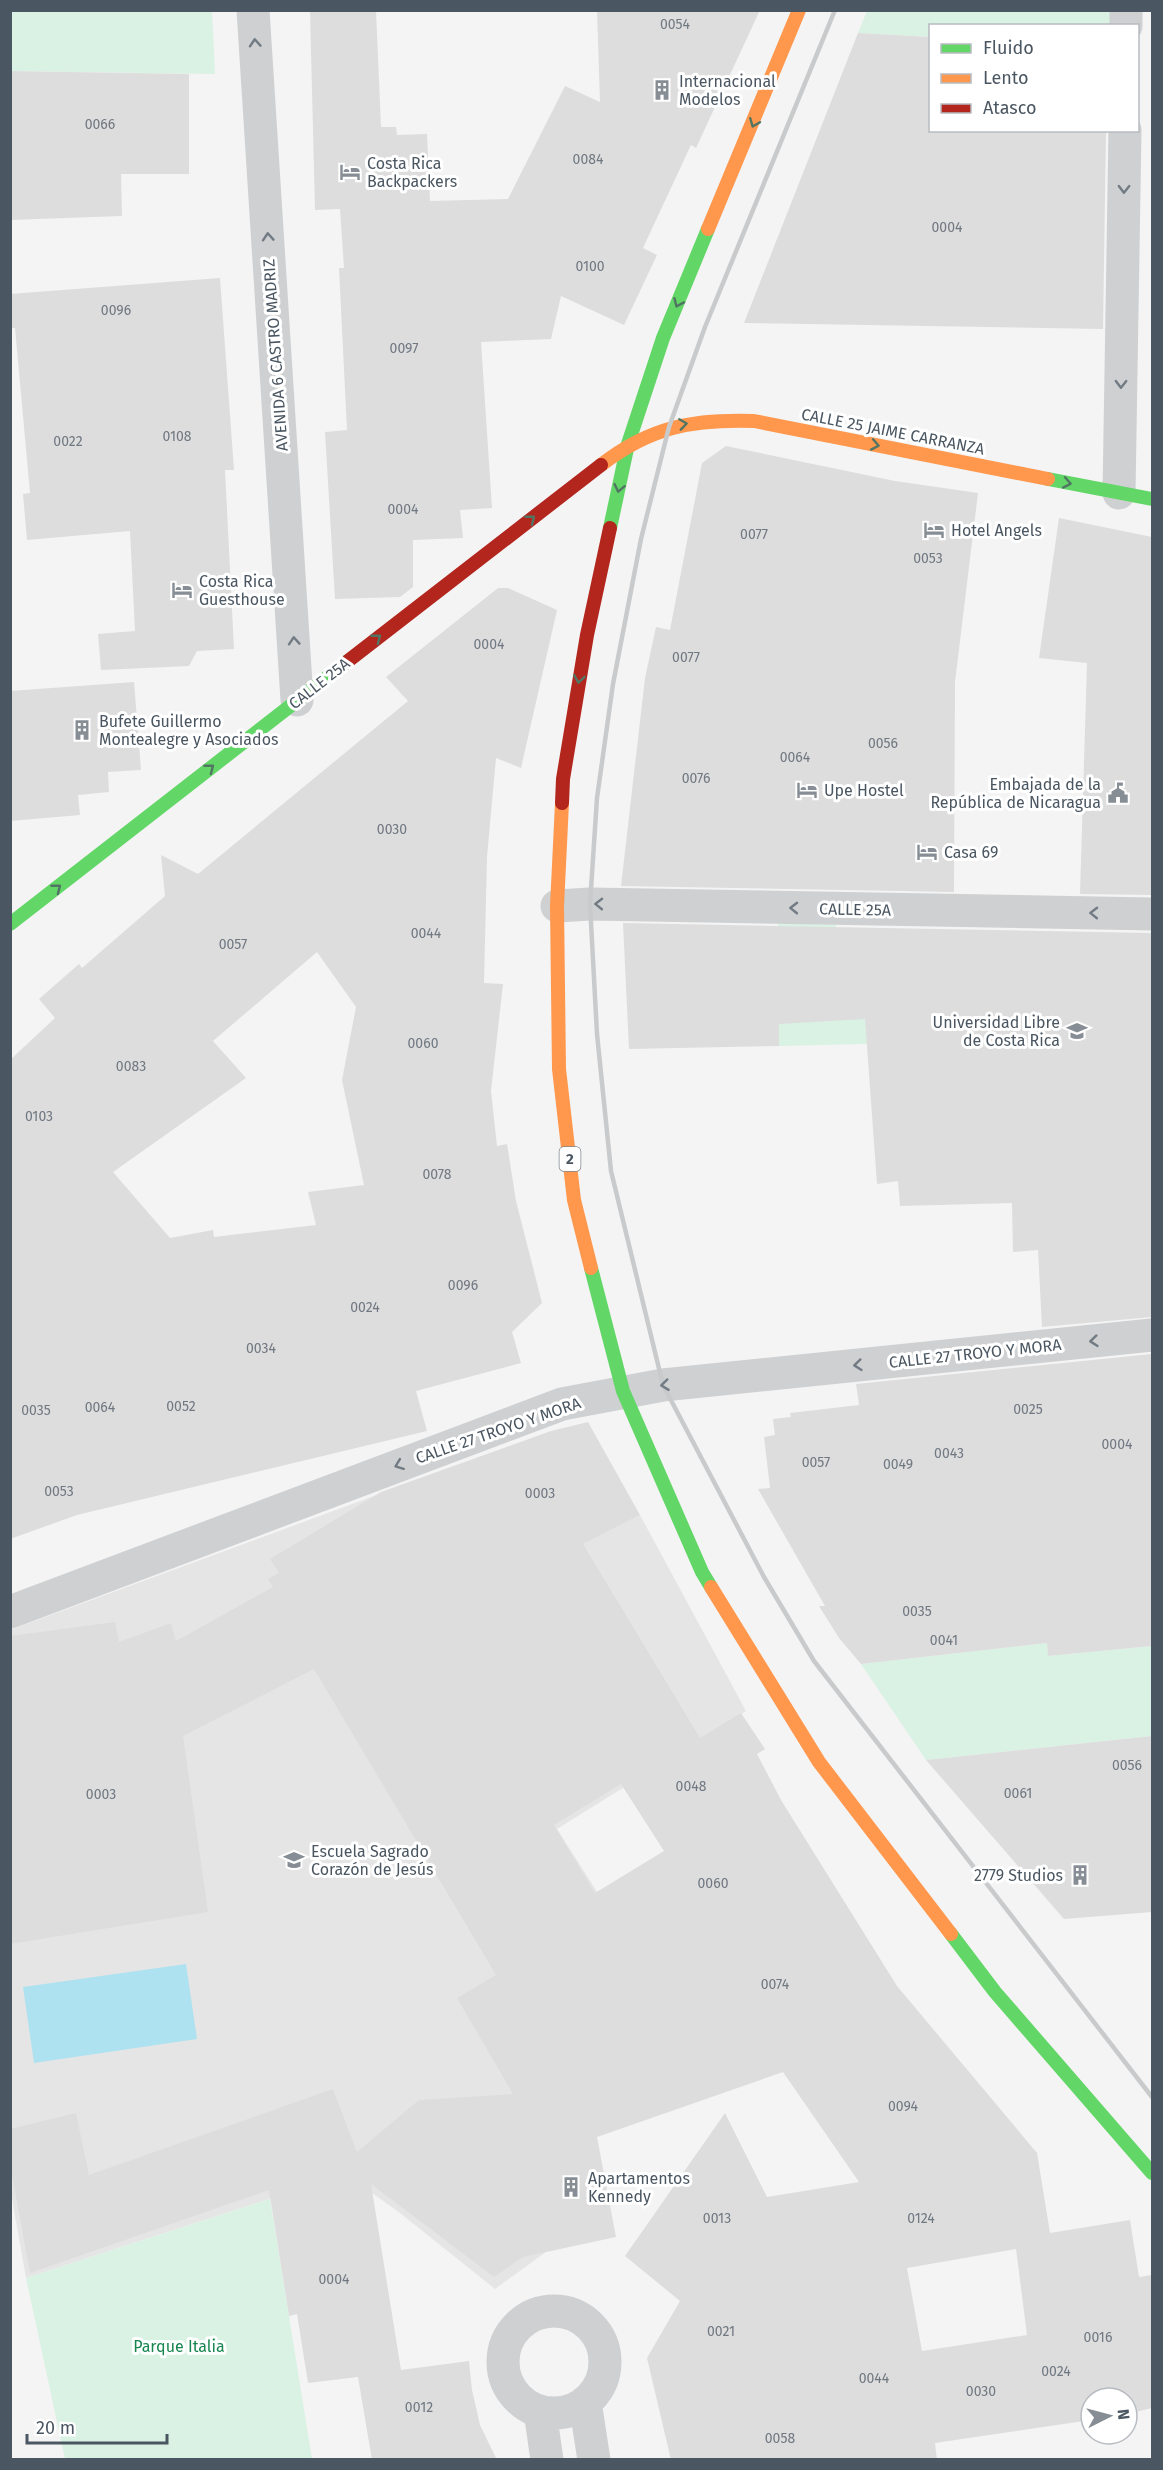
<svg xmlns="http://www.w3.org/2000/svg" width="1163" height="2470" viewBox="0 0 1163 2470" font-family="'Fira Sans',sans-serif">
  <rect width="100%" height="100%" fill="#f4f4f4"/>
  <path fill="#e6e5e6" d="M 439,1472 L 501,1585 L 640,1515 L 746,1711 L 557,1829 L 654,1981 L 522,2097 L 546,2252 L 495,2289 L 400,2213 L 340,2170 L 269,2199 L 26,2278 L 10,2187 L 10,1630 Z"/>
  <path fill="#d9f2e3" d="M 11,10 L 212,11 L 215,74 L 11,71 Z
    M 867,11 L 1113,11 L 1113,25 L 930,26 L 930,37 L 858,33 Z
    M 778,923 L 836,925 C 838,958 883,1017 906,1043 L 779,1046 Z
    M 1047,1643 L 1048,1656 L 1152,1646 L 1152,1736 L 926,1760 L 861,1664 Z
    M 270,2199 L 312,2459 L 65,2459 L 26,2278 Z"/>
  <path fill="#aee2f0" d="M 186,1964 L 197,2039 L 34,2063 L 23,1987 Z"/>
  <path fill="#ddddde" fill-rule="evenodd" d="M 310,10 L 376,10 L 381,127 L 396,127 L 397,135 L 427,134 L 430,201 L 508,199 L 565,86 L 600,102 L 597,10 L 760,10 L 696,148 L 691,145 L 643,248 L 657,255 L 624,325 L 561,296 L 551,339 L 481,342 L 492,508 L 460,510 L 463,538 L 413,540 L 413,587 L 400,597 L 335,599 L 325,432 L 347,430 L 339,268 L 344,268 L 340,209 L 315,210 Z
    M 858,33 L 930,37 L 930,130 L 1106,130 L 1103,329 L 744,323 Z
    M 10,71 L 189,74 L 189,174 L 121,174 L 122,216 L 10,220 Z
    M 220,278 L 234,470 L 225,470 L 234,649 L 197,651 L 189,666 L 101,670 L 98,634 L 135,631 L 130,531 L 27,540 L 23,494 L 30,493 L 15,328 L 10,328 L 10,294 Z
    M 726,446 L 895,481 L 978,493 L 955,682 L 954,892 L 621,886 L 645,678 L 656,627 L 670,630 L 702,463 Z
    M 1059,518 L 1152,537 L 1152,895 L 1080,894 L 1087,663 L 1039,658 Z
    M 498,588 L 508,588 L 557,610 L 521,768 L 496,758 L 487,857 L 484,983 L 503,984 L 491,1091 L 497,1146 L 507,1144 L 516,1201 L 542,1303 L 512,1332 L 521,1363 L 416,1391 L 427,1431 L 77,1515 L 10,1539 L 10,1060 L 55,1018 L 39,999 L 79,964 L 82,968 L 165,896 L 161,855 L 198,874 L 408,701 L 386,677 ZM 317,952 L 356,1007 L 342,1080 L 364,1185 L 308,1192 L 316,1225 L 214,1237 L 213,1230 L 170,1238 L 113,1172 L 246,1078 L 213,1041 Z
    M 134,682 L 141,770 L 108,772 L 109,792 L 78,795 L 80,815 L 10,821 L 10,691 Z
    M 623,923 L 1152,933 L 1152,1317 L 1042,1327 L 1038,1250 L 1013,1252 L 1012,1203 L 900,1206 L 898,1181 L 877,1184 L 865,1019 L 779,1024 L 779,1046 L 629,1049 Z
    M 1152,1354 L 1152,1646 L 1048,1656 L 1047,1643 L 861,1664 L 839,1638 L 819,1606 L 825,1606 L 758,1489 L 770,1488 L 764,1437 L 775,1435 L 773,1419 L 791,1417 L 790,1413 L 859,1405 L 856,1384 Z
    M 588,1422 L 640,1515 L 583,1544 L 700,1738 L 741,1713 L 765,1749 L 757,1754 L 781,1800 L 897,1986 L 1037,2153 L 1050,2233 L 1130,2220 L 1139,2277 L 1152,2275 L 1152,2408 L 1127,2414 L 1127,2398 L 1091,2398 L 1091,2420 L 935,2443 L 937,2460 L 671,2460 L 647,2358 L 680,2301 L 625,2256 L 725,2113 L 767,2197 L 859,2182 L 783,2072 L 597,2137 L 616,2237 L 523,2257 L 494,2277 L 371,2184 L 401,2370 L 469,2361 L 472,2390 L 480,2425 L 497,2460 L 372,2460 L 358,2377 L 308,2383 L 297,2314 L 289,2316 L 269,2190 L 30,2273 L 10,2164 L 10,2129 L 76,2113 L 89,2175 L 333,2089 L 357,2152 L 419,2100 L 513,2094 L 457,1998 L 496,1975 L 314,1669 L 183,1736 L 208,1912 L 10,1944 L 10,1636 L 115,1622 L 119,1642 L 171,1623 L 176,1641 L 273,1587 L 268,1579 L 279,1573 L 270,1559 L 381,1492 L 551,1431 ZM 621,1784 L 664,1851 L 595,1893 L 554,1825 ZM 1016,2249 L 1027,2335 L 922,2351 L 907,2268 Z
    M 1152,1736 L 1152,1912 L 1064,1919 L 926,1760 Z"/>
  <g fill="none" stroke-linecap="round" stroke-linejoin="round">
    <path stroke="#ced0d2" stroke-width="33" d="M 253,10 L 297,700
      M 1126,26 L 1126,10
      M 1119,493 L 1125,130
      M 557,906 L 590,904 L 1152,914
      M 10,1612 L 562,1404 L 663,1385 L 1152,1335
      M503 2362a51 51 0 1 1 102 0a51 51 0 1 1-102 0Z
      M 585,2402 L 594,2460
      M 540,2411 L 547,2460"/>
    <path stroke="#63d668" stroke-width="14" d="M 1048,479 L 1152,499
      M 610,528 L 628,444 L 663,338 L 708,229
      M 10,924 L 348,661
      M 591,1268 L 623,1391 L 702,1572 L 711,1587
      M 951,1934 L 995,1992 L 1152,2173"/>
    <path stroke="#ff974d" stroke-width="14" d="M 708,229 L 799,10
      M 601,465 C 650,427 692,419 754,421 L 1048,479
      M 562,803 L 557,906 L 559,1069 L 574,1200 L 591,1268
      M 711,1587 L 819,1762 L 951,1934"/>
    <path stroke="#b3261e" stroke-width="14" d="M 348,661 L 601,465
      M 562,803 L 563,779 L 587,635 L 610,528"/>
    <path stroke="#c9cacc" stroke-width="4.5" d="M 835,10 L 705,327 L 669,427 L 641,539 L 613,684 L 597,798 L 590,904 L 597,1034 L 611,1171 L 663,1385 L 764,1577 L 814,1661 L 1152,2097"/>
  </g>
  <defs><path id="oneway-chevron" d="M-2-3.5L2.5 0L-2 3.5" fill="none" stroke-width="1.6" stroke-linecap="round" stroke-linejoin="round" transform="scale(1.5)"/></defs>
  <g stroke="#727b83">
    <use href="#oneway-chevron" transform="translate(255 43) rotate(-94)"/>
    <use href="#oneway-chevron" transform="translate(1124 189) rotate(91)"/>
    <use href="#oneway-chevron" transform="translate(268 237) rotate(-94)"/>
    <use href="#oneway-chevron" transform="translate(1121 384) rotate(91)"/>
    <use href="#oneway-chevron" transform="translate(294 641) rotate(-94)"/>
    <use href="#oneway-chevron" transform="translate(599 904) rotate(-179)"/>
    <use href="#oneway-chevron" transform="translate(794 908) rotate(-179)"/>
    <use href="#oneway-chevron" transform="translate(1094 913) rotate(-179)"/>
    <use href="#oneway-chevron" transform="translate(1094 1341) rotate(174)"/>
    <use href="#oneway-chevron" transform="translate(858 1365) rotate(174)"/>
    <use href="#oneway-chevron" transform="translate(665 1385) rotate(173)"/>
    <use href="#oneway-chevron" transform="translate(399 1465) rotate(159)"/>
  </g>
  <g stroke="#507663">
    <use href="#oneway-chevron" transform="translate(754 123) rotate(112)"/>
    <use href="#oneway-chevron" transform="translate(678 303) rotate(114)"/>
    <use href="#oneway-chevron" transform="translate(683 424) rotate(-8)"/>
    <use href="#oneway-chevron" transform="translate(875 445) rotate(11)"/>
    <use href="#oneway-chevron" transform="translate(1067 483) rotate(11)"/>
    <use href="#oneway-chevron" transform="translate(619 488) rotate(102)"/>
    <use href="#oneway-chevron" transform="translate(531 519) rotate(-38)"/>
    <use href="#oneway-chevron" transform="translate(377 638) rotate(-38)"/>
    <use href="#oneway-chevron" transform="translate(579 679) rotate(99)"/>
    <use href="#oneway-chevron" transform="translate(210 768) rotate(-38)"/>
    <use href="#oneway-chevron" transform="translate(57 888) rotate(-38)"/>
  </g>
  <defs>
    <g id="building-bare" transform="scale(1.62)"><path d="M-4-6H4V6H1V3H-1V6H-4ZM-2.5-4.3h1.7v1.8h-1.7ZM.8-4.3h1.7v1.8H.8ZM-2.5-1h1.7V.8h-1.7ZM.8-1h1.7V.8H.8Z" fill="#868d94" stroke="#fff" stroke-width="2.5" paint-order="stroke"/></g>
    <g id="hotel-bare" transform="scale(1.62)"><path d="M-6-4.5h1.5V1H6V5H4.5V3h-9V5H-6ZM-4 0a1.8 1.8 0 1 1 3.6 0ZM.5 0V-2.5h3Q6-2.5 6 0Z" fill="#868d94" stroke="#fff" stroke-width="2.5" paint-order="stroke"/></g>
    <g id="civic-bare" transform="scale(1.62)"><path d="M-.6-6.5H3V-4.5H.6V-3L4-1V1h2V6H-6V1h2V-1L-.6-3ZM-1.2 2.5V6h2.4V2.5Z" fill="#868d94" stroke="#fff" stroke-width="2.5" paint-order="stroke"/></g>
    <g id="university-bare" transform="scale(1.62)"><path d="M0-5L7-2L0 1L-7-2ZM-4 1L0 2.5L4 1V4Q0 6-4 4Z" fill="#868d94" stroke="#fff" stroke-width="2.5" paint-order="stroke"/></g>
    <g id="school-bare" transform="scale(1.62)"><path d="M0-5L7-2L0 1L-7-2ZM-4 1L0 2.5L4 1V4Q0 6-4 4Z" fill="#868d94" stroke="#fff" stroke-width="2.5" paint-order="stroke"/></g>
  </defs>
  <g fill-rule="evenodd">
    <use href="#building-bare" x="662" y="90"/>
    <use href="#hotel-bare" x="350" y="172"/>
    <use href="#hotel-bare" x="934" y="530"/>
    <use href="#hotel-bare" x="182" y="590"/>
    <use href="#building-bare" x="82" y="730"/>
    <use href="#hotel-bare" x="807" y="790"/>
    <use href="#civic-bare" x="1118" y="793"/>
    <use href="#hotel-bare" x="927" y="852"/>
    <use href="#university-bare" x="1077" y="1031"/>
    <use href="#school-bare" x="294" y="1860"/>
    <use href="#building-bare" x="1080" y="1875"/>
    <use href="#building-bare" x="571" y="2187"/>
  </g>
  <g text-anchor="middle" stroke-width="6" stroke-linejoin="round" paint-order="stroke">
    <g font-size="14" fill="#707881">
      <text x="675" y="29">0054</text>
      <text x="100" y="129">0066</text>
      <text x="588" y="164">0084</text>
      <text x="947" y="232">0004</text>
      <text x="590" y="271">0100</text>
      <text x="116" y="315">0096</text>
      <text x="404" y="353">0097</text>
      <text x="177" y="441">0108</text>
      <text x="68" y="446">0022</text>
      <text x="403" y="514">0004</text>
      <text x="754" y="539">0077</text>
      <text x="928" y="563">0053</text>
      <text x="489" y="649">0004</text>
      <text x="686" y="662">0077</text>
      <text x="883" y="748">0056</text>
      <text x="795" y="762">0064</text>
      <text x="696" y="783">0076</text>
      <text x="392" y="834">0030</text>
      <text x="426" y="938">0044</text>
      <text x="233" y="949">0057</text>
      <text x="423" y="1048">0060</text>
      <text x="131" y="1071">0083</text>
      <text x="39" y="1121">0103</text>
      <text x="437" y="1179">0078</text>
      <text x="463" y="1290">0096</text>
      <text x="365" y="1312">0024</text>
      <text x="261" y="1353">0034</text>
      <text x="181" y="1411">0052</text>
      <text x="100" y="1412">0064</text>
      <text x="1028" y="1414">0025</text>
      <text x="36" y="1415">0035</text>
      <text x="1117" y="1449">0004</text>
      <text x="949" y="1458">0043</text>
      <text x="816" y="1467">0057</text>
      <text x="898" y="1469">0049</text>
      <text x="59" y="1496">0053</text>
      <text x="540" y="1498">0003</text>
      <text x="917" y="1616">0035</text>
      <text x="944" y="1645">0041</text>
      <text x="1127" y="1770">0056</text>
      <text x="691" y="1791">0048</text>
      <text x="1018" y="1798">0061</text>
      <text x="101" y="1799">0003</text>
      <text x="713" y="1888">0060</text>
      <text x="775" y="1989">0074</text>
      <text x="903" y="2111">0094</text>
      <text x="717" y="2223">0013</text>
      <text x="921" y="2223">0124</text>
      <text x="334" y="2284">0004</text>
      <text x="721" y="2336">0021</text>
      <text x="1098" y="2342">0016</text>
      <text x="1056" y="2376">0024</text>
      <text x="874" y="2383">0044</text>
      <text x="981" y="2396">0030</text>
      <text x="419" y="2412">0012</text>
      <text x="780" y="2443">0058</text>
    </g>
    <rect fill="#fff" stroke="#808990" stroke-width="1.5" x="559.5" y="1147" width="21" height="24" rx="4.5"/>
    <g font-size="15" font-weight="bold" fill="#4a5661">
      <text x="570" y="1164">2</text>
    </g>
    <g font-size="16" fill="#4a5661" stroke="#fff" text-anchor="start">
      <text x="679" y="87">Internacional<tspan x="679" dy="18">Modelos</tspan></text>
      <text x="367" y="169">Costa Rica<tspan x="367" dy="18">Backpackers</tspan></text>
      <text x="951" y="536">Hotel Angels</text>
      <text x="199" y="587">Costa Rica<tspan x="199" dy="18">Guesthouse</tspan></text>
      <text x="99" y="727">Bufete Guillermo<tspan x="99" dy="18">Montealegre y Asociados</tspan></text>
      <text x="1101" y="790" text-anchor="end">Embajada de la<tspan x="1101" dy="18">República de Nicaragua</tspan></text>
      <text x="824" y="796">Upe Hostel</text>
      <text x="944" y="858">Casa 69</text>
      <text x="1060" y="1028" text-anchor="end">Universidad Libre<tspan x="1060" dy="18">de Costa Rica</tspan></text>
      <text x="311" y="1857">Escuela Sagrado<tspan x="311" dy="18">Corazón de Jesús</tspan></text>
      <text x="1063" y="1881" text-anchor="end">2779 Studios</text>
      <text x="588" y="2184">Apartamentos<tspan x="588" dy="18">Kennedy</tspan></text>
    </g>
    <g font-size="16" fill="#4a5661" stroke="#fff">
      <text transform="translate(275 355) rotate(-94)" y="6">AVENIDA 6 CASTRO MADRIZ</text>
      <text transform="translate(893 431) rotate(11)" y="6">CALLE 25 JAIME CARRANZA</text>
      <text transform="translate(319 683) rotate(-38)" y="6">CALLE 25A</text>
      <text transform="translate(855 909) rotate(1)" y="6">CALLE 25A</text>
      <text transform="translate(975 1353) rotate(-6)" y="6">CALLE 27 TROYO Y MORA</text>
      <text transform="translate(498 1430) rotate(-19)" y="6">CALLE 27 TROYO Y MORA</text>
    </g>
    <g font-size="16" fill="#17864f" stroke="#fff">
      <text x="179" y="2352">Parque Italia</text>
    </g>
  </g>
  <rect width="1163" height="2470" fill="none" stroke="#4a5661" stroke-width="24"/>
  <rect x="929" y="24" width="210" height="108" fill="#ffffff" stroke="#b7bbc0" stroke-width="1.5"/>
  <rect x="941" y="44" width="30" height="9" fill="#63d668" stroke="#b7bbc0" stroke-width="1.5"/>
  <text x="983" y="54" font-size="18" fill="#4a5661">Fluido</text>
  <rect x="941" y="74" width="30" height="9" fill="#ff974d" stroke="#b7bbc0" stroke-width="1.5"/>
  <text x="983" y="84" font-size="18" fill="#4a5661">Lento</text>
  <rect x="941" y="104" width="30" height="9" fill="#b3261e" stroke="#b7bbc0" stroke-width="1.5"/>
  <text x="983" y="114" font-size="18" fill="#4a5661">Atasco</text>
  <g transform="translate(1109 2416) rotate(84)"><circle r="28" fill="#ffffff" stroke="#b7bbc0" stroke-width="1.5"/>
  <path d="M0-4.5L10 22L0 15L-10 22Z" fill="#868d94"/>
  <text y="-9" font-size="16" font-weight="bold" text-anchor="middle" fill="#4a5661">N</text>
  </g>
  <path d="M27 2434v9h140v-9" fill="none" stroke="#4a5661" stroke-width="3"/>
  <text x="36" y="2434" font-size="18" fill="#4a5661" stroke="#ffffff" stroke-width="4.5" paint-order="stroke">20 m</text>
</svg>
